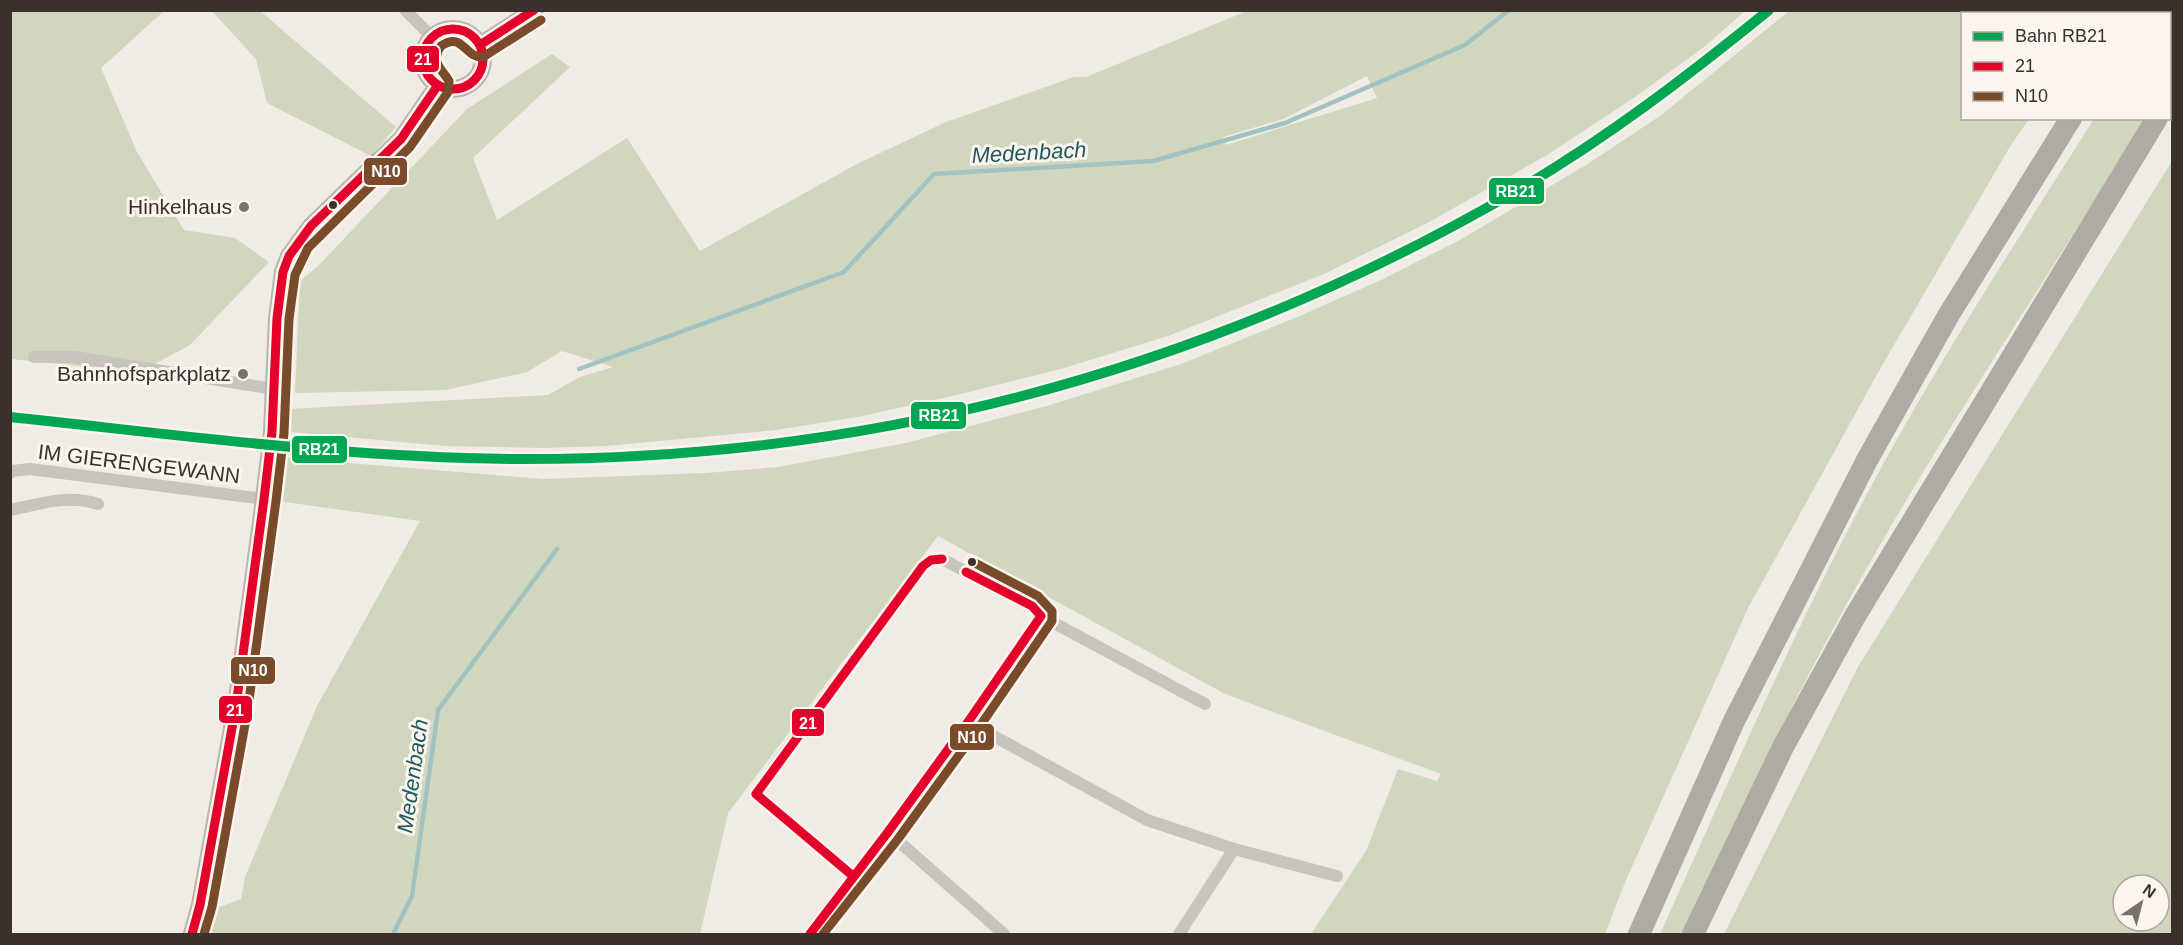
<svg xmlns="http://www.w3.org/2000/svg" width="2183" height="945" viewBox="0 0 2183 945" font-family="Arial,sans-serif">
  <rect width="100%" height="100%" fill="#f0ebe5"/>
  <path fill="#d1d6bf" fill-rule="evenodd" d="M 10,11 L 164,11 L 101,68 L 137,152 L 184,230 L 235,238 L 269,262 L 190,345 L 140,372 L 11,359 Z
    M 212,11 L 260,11 L 396,127 L 371,156 L 267,103 L 256,59 Z
    M 1247,11 L 1745,11 L 1704,47 L 1635,97 L 1547,155 L 1431,221 L 1324,274 L 1168,336 L 1061,369 L 961,394 L 858,417 L 776,430 L 606,446 L 543,448 L 446,446 L 290,432 L 290,409 L 548,395 L 580,377 L 613,367 L 562,351 L 527,372 L 445,390 L 295,393 L 300,281 L 318,266 L 467,109 L 552,54 L 570,67 L 473,158 L 497,220 L 627,138 L 700,251 L 857,164 L 946,122 L 1074,77 L 1086,77 ZM 1367,76 L 1377,98 L 1226,145 L 1223,137 L 1283,119 Z
    M 1789,11 L 2102,11 L 2100,14 L 1962,14 L 1962,118 L 2029,119 L 2011,145 L 1880,369 L 1748,608 L 1626,880 L 1605,934 L 1311,934 L 1366,851 L 1398,769 L 1437,781 L 1441,774 L 1225,694 L 938,536 L 728,813 L 700,934 L 206,934 L 214,909 L 241,899 L 245,877 L 317,706 L 420,521 L 278,501 L 288,458 L 543,479 L 706,473 L 778,467 L 906,443 L 1050,405 L 1181,364 L 1295,318 L 1381,280 L 1460,240 L 1586,165 L 1660,116 Z
    M 2094,119 L 2146,119 C 2045,282 1936,441 1844,609 C 1785,715 1734,825 1682,934 L 1660,934 C 1731,778 1798,619 1881,468 C 1947,348 2021,234 2094,119 Z
    M 2172,161 L 2172,934 L 1724,934 L 1858,667 ZM 2123,885 L 2159,885 L 2159,921 L 2123,921 Z"/>
  <g fill="none" stroke-linecap="round" stroke-linejoin="round">
    <path stroke="#a1c2c1" stroke-width="4.5" d="M 579,369 L 844,272 L 934,174 L 1153,161 L 1285,123 L 1465,45 L 1509,10
      M 393,934 L 412,896 L 438,710 L 557,549"/>
    <path stroke="#c9c3be" stroke-width="12" d="M 405,10 L 432,37
      M 34,357 L 75,357 L 274,389
      M 10,473 L 12,471 L 30,469 L 264,499
      M 10,510 C 40,504 68,494 98,504
      M 968,722 L 1147,820 L 1234,849 L 1337,876
      M 888,832 L 1004,934
      M 853,876 L 756,794 L 782,756 L 923,566 L 931,560 L 942,559 L 1032,606 L 1041,616 L 1205,704
      M 810,934 L 813,928 L 888,832 L 968,722 L 1041,616
      M 1179,934 L 1234,849"/>
    <path stroke="#bab3ae" stroke-width="18" d="M423 59a30 30 0 1 1 60 0a30 30 0 1 1-60 0Z
      M 480,45 L 535,10
      M 192,934 L 200,905 L 236,706 L 264,499 L 272,432 L 277,318 L 283,272 L 289,256 L 311,226 L 401,139 L 438,85"/>
    <path stroke="#afaaa4" stroke-width="22" d="M 2141,14 L 2143,10
      M 2170,99 L 2172,94
      M 1639,934 L 1734,721 L 1867,460 L 1948,316 L 2071,118
      M 1693,934 L 1783,747 L 1854,618 L 2157,118"/>
    <g stroke="#fbf5ee" stroke-width="14">
      <path id="bus-1" d="M423 59a30 30 0 1 1 60 0a30 30 0 1 1-60 0Z
        M 480,45 L 534,10
        M 853,876 L 756,794 L 923,566 L 931,560 L 942,559
        M 192,934 L 200,905 L 236,706 L 264,499 L 272,432 L 277,318 L 283,272 L 289,256 L 311,226 L 401,139 L 438,85
        M 810,934 L 888,832 L 968,722 L 1041,616 L 1032,606 L 966,572"/>
    </g>
    <g stroke="#fbf5ee" stroke-width="14">
      <path id="bus-2" d="M 204,934 L 212,907 L 248,708 L 276,501 L 284,433 L 289,319 L 295,275 L 308,248 L 410,147 L 448,92 L 449,81 C 441,68 430,62 441,46 C 463,31 464,58 483,57 L 541,20
        M 823,934 L 898,839 L 978,729 L 1052,621 L 1052,611 L 1038,596 L 971,561"/>
    </g>
    <use href="#bus-1" stroke="#e4002b" stroke-width="9"/>
    <use href="#bus-2" stroke="#7a4b2a" stroke-width="9"/>
    <g stroke="#fbf5ee" stroke-width="15">
      <path id="rail-1" d="M 10,417 C 181,435 353,459 525,459 C 881,459 1210,369 1518,190 C 1607,138 1689,75 1769,10"/>
    </g>
    <use href="#rail-1" stroke="#00a651" stroke-width="10"/>
  </g>
  <g fill="#3b302b" stroke="#fbf5ee" stroke-width="2">
    <circle cx="333" cy="205" r="5"/>
    <circle cx="972" cy="562" r="5"/>
  </g>
  <g fill="#7a716c" stroke="#fbf5ee" stroke-width="2">
    <circle cx="244" cy="207" r="6"/>
    <circle cx="243" cy="374" r="6"/>
  </g>
  <g text-anchor="middle" stroke-width="6" stroke-linejoin="round" paint-order="stroke">
    <g font-size="21" fill="#3b302b" stroke="#fbf5ee" text-anchor="end">
      <text x="232" y="214">Hinkelhaus</text>
      <text x="231" y="381">Bahnhofsparkplatz</text>
    </g>
    <g font-size="21" fill="#3b302b" stroke="#fbf5ee">
      <text transform="translate(139 464) rotate(7)" y="7">IM GIERENGEWANN</text>
    </g>
    <g font-size="22" font-style="italic" fill="#1f5a5e" stroke="#fbf5ee">
      <text transform="translate(1029 152) rotate(-3)" y="8">Medenbach</text>
      <text transform="translate(412 776) rotate(-82)" y="8">Medenbach</text>
    </g>
  </g>
  <g stroke="#fbf5ee" stroke-width="2">
    <rect x="406" y="45" width="34" height="28" rx="6" fill="#e4002b"/>
    <rect x="363" y="157" width="45" height="29" rx="6" fill="#7a4b2a"/>
    <rect x="1488" y="177" width="57" height="28" rx="6" fill="#00a651"/>
    <rect x="910" y="401" width="57" height="29" rx="6" fill="#00a651"/>
    <rect x="291" y="435" width="57" height="29" rx="6" fill="#00a651"/>
    <rect x="230" y="656" width="46" height="29" rx="6" fill="#7a4b2a"/>
    <rect x="218" y="695" width="35" height="29" rx="6" fill="#e4002b"/>
    <rect x="791" y="708" width="34" height="29" rx="6" fill="#e4002b"/>
    <rect x="949" y="723" width="46" height="28" rx="6" fill="#7a4b2a"/>
  </g>
  <g font-size="16" text-anchor="middle" font-weight="bold" fill="#fff">
    <text x="423" y="65">21</text>
    <text x="386" y="177">N10</text>
    <text x="1516" y="197">RB21</text>
    <text x="939" y="421">RB21</text>
    <text x="319" y="455">RB21</text>
    <text x="253" y="676">N10</text>
    <text x="235" y="716">21</text>
    <text x="808" y="729">21</text>
    <text x="972" y="743">N10</text>
  </g>
  <rect width="2183" height="945" fill="none" stroke="#3b302b" stroke-width="24"/>
  <rect x="1961" y="12" width="210" height="108" fill="#fbf5ee" stroke="#aea6a0" stroke-width="1.5"/>
  <rect x="1973" y="32" width="30" height="9" fill="#00a651" stroke="#aea6a0" stroke-width="1.5"/>
  <text x="2015" y="42" font-size="18" fill="#3b302b">Bahn RB21</text>
  <rect x="1973" y="62" width="30" height="9" fill="#e4002b" stroke="#aea6a0" stroke-width="1.5"/>
  <text x="2015" y="72" font-size="18" fill="#3b302b">21</text>
  <rect x="1973" y="92" width="30" height="9" fill="#7a4b2a" stroke="#aea6a0" stroke-width="1.5"/>
  <text x="2015" y="102" font-size="18" fill="#3b302b">N10</text>
  <g transform="translate(2141 903) rotate(35)"><circle r="28" fill="#fbf5ee" stroke="#aea6a0" stroke-width="1.5"/>
  <path d="M0-4.5L10 22L0 15L-10 22Z" fill="#7a716c"/>
  <text y="-9" font-size="16" font-weight="bold" text-anchor="middle" fill="#3b302b">N</text>
  </g>
</svg>
